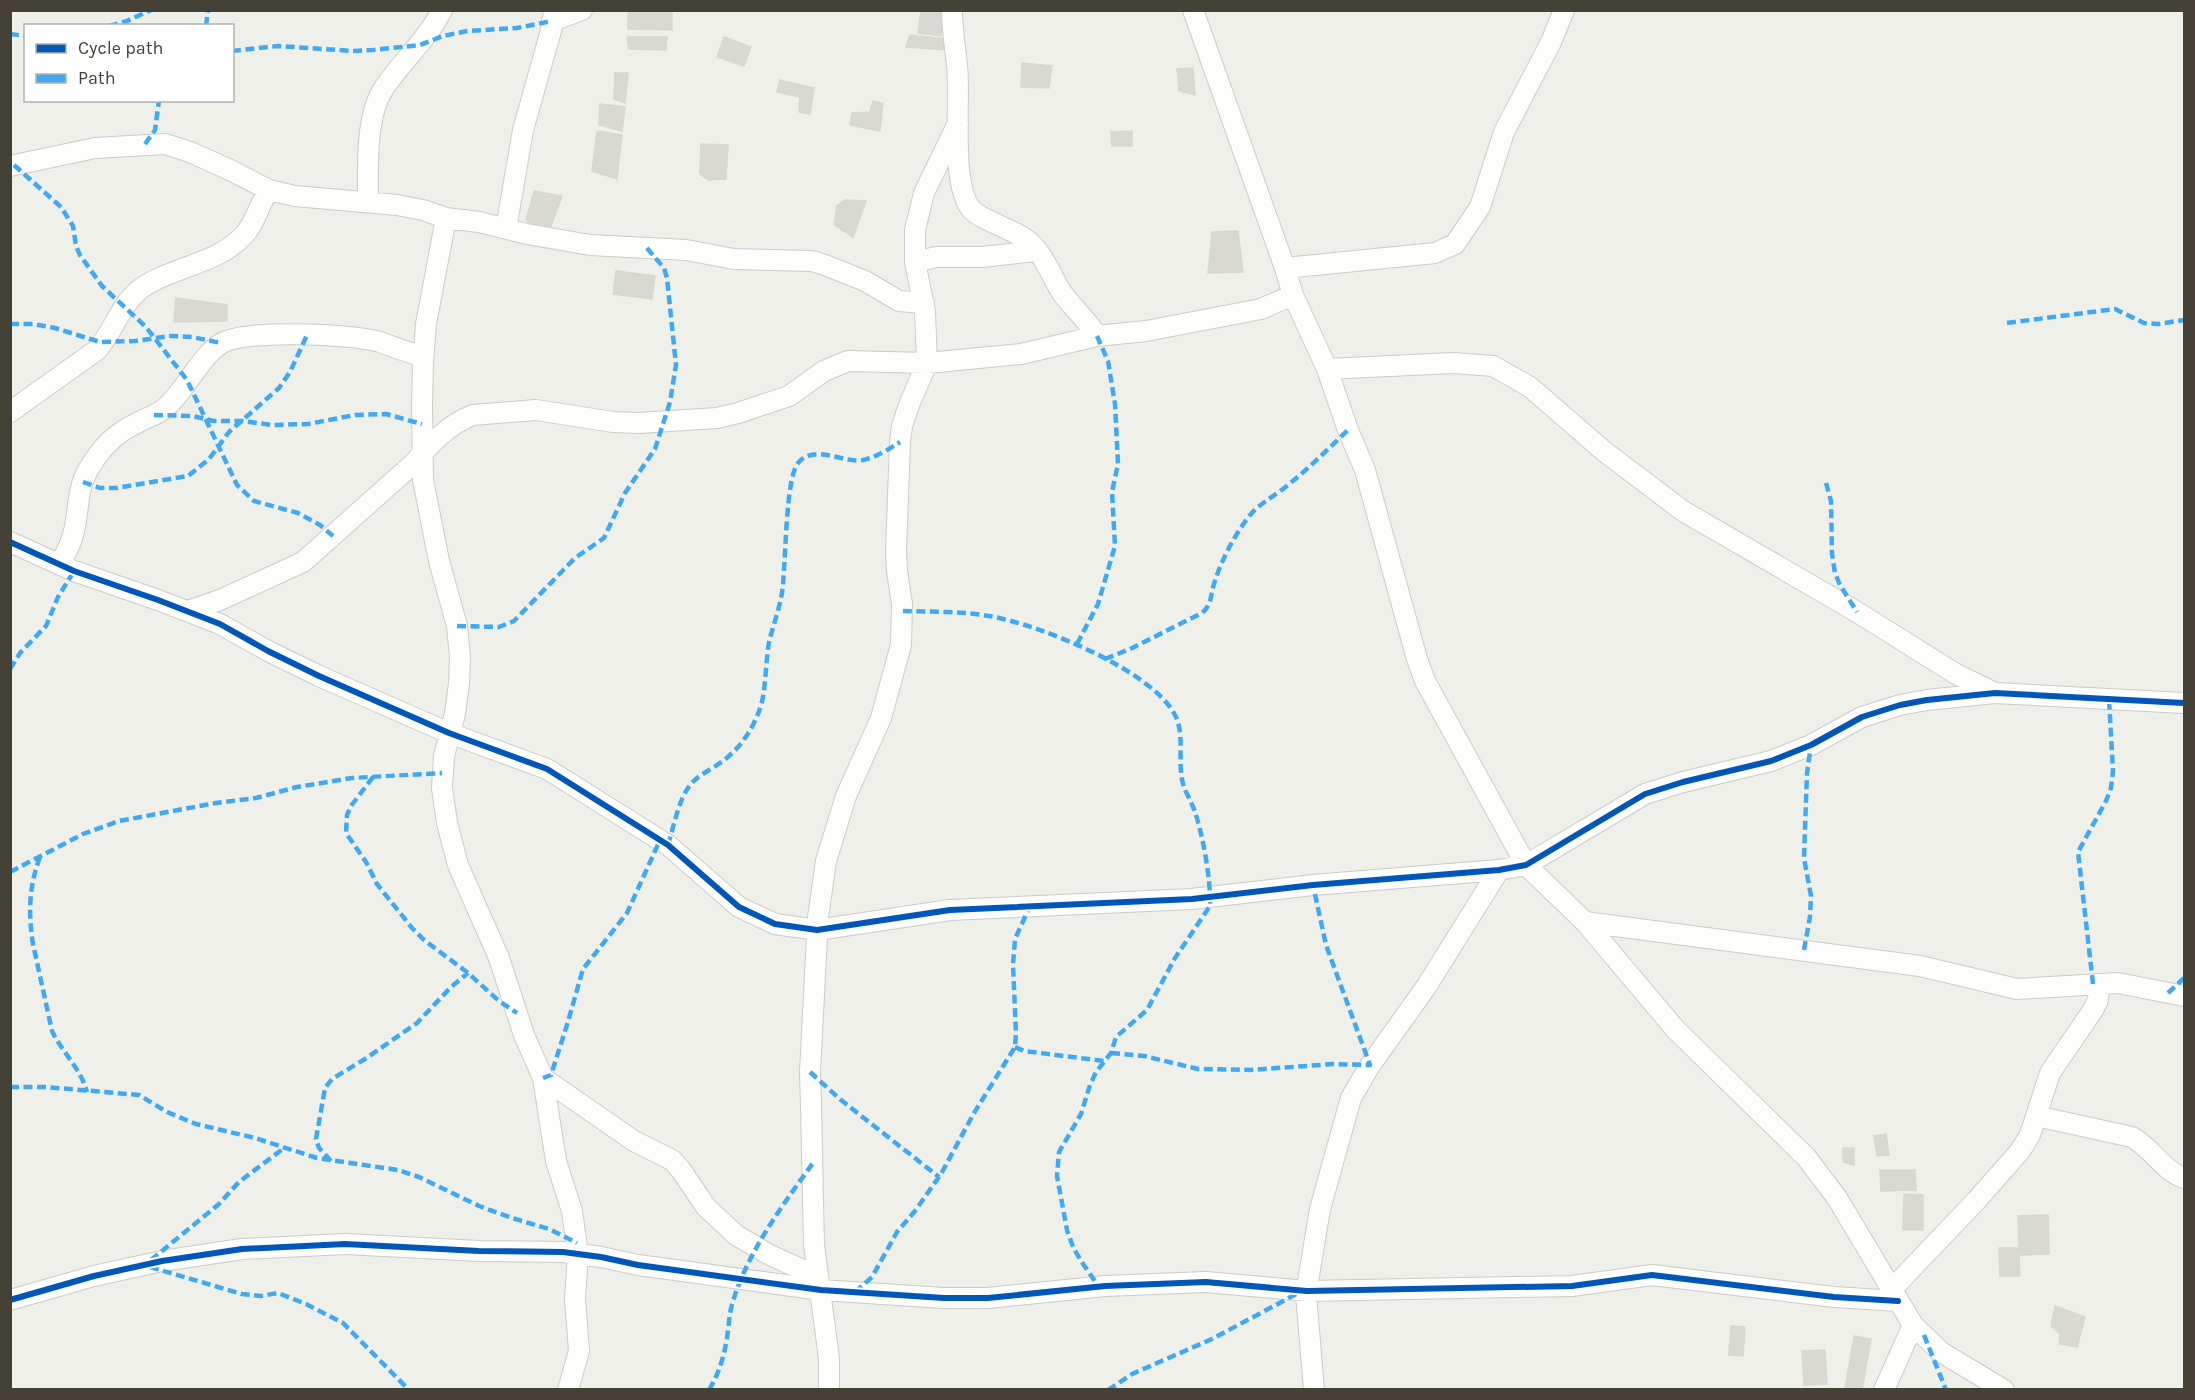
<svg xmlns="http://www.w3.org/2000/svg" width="2195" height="1400" viewBox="0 0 2195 1400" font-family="Karla,sans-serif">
  <rect width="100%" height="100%" fill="#f0f0eb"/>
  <path fill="#dad8d3" stroke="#d9d7d1" stroke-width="1.5" d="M 628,10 L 672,10 L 672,30 L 628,29 Z
    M 921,10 L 942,10 L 941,36 L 918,33 Z
    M 910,35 L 946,39 L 947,50 L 906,47 Z
    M 627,37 L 667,37 L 666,50 L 629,49 Z
    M 724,37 L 751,47 L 744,66 L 717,57 Z
    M 1022,63 L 1052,66 L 1049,88 L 1021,87 Z
    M 1193,68 L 1195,95 L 1179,91 L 1177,69 Z
    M 615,73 L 628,73 L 625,103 L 614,99 Z
    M 780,80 L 814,88 L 810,114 L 799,112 L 800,97 L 777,92 Z
    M 873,101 L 883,103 L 880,131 L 850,125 L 852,113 L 870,112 Z
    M 600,104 L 625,107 L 622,131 L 599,125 Z
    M 597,131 L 622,135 L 617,179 L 592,171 Z
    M 1132,131 L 1132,146 L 1112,146 L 1111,132 Z
    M 701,144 L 728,145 L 726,179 L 708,180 L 700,174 Z
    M 534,191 L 562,196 L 549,231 L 526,220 Z
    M 845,200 L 866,201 L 853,237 L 834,225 L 837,206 Z
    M 1238,231 L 1243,272 L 1208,273 L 1212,232 Z
    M 616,271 L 655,276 L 652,299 L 613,294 Z
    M 176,298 L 227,305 L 227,321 L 174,322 Z
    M 1886,1134 L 1889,1155 L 1877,1156 L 1874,1136 Z
    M 1843,1148 L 1854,1148 L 1854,1165 L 1843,1162 Z
    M 1880,1170 L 1915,1170 L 1916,1190 L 1881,1191 Z
    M 1904,1194 L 1923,1195 L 1923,1230 L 1903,1230 Z
    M 2048,1215 L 2049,1254 L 2019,1255 L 2020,1276 L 2000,1276 L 1999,1248 L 2019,1248 L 2018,1216 Z
    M 2055,1306 L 2085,1317 L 2077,1347 L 2059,1344 L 2060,1334 L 2051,1326 Z
    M 1731,1326 L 1745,1327 L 1743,1356 L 1729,1355 Z
    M 1854,1336 L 1871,1339 L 1862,1390 L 1845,1390 Z
    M 1825,1350 L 1827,1384 L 1804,1385 L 1802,1351 Z"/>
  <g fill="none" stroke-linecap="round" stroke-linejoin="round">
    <g stroke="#cdccc7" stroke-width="22">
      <path id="street" d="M 952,10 C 952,29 955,46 957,65 C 961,100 950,182 971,209 C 979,219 1014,230 1027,240 C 1044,253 1051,276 1062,293 C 1073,308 1087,320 1097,336
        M 1193,10 L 1285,268 L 1293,295 L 1327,369 L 1348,430 L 1365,470 L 1417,659 L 1425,681 L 1526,865 L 1585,922 L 1676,1030 L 1806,1157 L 1837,1198 L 1913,1325 L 1941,1352 L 2004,1390
        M 552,21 L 582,10
        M 10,166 L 95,148 L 165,144 L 190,152 L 228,169 L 269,190 L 295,196 L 397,205 L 423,210 L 446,218 L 479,222 L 527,234 L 590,245 L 686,250 L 734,259 L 812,261 L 825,265 L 865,281 L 899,301 L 924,303
        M 368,202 C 368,170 365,116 384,88 C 402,61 427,40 442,10
        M 446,218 L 426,324 L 423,363 L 422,404 L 423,480 L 439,561 L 457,626 L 460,657 L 459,683 L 455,714 L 444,756 L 442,788 L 447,823 L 458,865 L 499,958 L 524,1035 L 543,1078 L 556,1161 L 572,1211 L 578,1254 L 575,1299 L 579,1351 L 568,1390
        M 506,229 L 523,130 L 552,27 L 554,10
        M 915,262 L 936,257 L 982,257 L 1036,251
        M 1285,268 L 1435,253 L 1455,244 L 1480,207 L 1504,132 L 1551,42 L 1564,10
        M 1327,369 L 1453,363 L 1493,366 L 1530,387 L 1605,452 L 1683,511 L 1857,612 L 1956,674 L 1995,693
        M 10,412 L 97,350 C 113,332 120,306 139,290 C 171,266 217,265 244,235 C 256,222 259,204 269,190
        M 10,542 L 74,571 L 158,600 L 220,624 L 268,651 L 319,676 L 449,733 L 547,769 L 668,845 L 739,907 L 775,924 L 817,930 L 950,910 L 1192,899 L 1313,885 L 1499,870 L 1526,865 L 1645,794 L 1683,782 L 1771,761 L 1811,745 L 1862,717 L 1900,705 L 1927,700 L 1995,693 L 2184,703
        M 59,564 C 66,554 71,544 74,531 C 79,510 77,489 88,470 C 101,448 114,434 137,423 C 146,418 157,415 165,408 C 185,392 199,357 222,343 C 246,329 352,334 380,342 C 394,347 408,353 423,356
        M 188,611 L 220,600 L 303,562 L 414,463 C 430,444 449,424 473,415 L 536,410 L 613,422 L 639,423 L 717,418 L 738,413 L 789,396 L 824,371 L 848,361 L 927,363 L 1021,354 L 1097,336 L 1146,331 L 1261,309 L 1293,295
        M 1585,922 L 1920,966 L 2017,989 L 2118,983 L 2184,996
        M 543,1078 L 634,1141 L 672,1160 L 681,1170 L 706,1207 L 736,1235 L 768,1254 L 818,1277
        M 2036,1116 L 2132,1137 C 2152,1148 2162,1170 2184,1178
        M 1891,1290 L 1976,1201 L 2020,1151 L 2030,1135 L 2050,1073 L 2093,1010 L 2098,1000 L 2099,984
        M 10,1300 L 94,1276 L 162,1261 L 242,1249 L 345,1244 L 479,1251 L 563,1252 L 601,1257 L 638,1265 L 821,1290 L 944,1298 L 988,1298 L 1105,1286 L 1206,1282 L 1307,1291 L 1572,1286 L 1652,1275 L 1834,1297 L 1898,1301
        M 829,1390 L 829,1358 L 814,1245 L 811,1106 L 810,1072 L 818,917 L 826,861 L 846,796 L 881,718 L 901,645 L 902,604 L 897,571 L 896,551 L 900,442 L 902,426 L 909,405 L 927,363 L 925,312 L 915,262 L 915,230 L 924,193 L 958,123
        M 1314,1390 L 1306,1294 L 1320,1209 L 1351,1098 L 1369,1067 L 1426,987 L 1499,870
        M 1884,1390 L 1913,1325"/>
    </g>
    <use href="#street" stroke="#fdfdfc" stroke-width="20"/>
    <path stroke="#3fa9f5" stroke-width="4.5" stroke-dasharray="9 4.5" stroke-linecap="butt" d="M 109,26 L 127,21 L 151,10
      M 206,26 L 208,10
      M 10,34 L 26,36
      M 232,51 L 278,46 L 353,51 L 373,50 L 420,45 L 443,36 L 467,31 L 517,28 L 552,21
      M 145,144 L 155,130 L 159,100
      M 14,165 L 61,207 L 73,226 L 76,246 L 80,255 L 102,286 L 146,327 L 187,380 L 237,485 L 254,501 L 298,513 L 320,525 L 333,536
      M 2007,323 L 2115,309 L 2144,323 L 2158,324 L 2184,320
      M 10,324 L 33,324 L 55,328 L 100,342 L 135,341 L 170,336 L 192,337 L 221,343
      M 154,415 L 192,416 L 214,421 L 242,421 L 272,425 L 308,424 L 355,415 L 386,414 L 422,424
      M 83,482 L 100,488 L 116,488 L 188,476 L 209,459 L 229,432 L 279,388 L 290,372 L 307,335
      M 1826,483 L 1831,501 L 1832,554 L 1835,573 L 1840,585 L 1857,612
      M 903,611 C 931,612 961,611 989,616 C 1038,624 1152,670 1175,715 C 1186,736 1176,764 1184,787 C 1187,795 1192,803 1195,812 C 1203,836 1211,880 1210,906 L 1175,958 L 1147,1010 L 1116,1037 L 1111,1053 L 1096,1072 L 1090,1085 L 1081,1114 L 1059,1152 L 1057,1176 L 1067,1230 L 1073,1247 L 1081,1261 L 1099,1287
      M 457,626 L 499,627 L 514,621 L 575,558 L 604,538 L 625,493 L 655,449 L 670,402 L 676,365 L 667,278 L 664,268 L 646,247
      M 1077,644 L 1098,604 L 1115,546 L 1112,492 L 1118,464 L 1115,404 L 1108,361 L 1097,336
      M 1105,659 L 1130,649 L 1202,613 C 1212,604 1210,597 1214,584 C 1221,561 1233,538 1247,519 C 1257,505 1270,499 1283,489 C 1306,471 1327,450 1348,430
      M 10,669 L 20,653 L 46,626 L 58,597 L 74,571
      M 373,777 L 351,806 L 347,815 L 346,833 L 366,862 L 377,884 L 412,928 L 424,940 L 468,973 L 499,1001 L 517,1013
      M 668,845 C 674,826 678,801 690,785 C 701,772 718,767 730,755 C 746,741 759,718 763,697 C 766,679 766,660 769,642 C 773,626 779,610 782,593 C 786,567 785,479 798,463 C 814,443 845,464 863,460 C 877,457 889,449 900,442
      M 40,857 C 29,886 28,913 33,944 L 52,1031 C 62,1052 81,1069 87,1092
      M 10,872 L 83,834 L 119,821 L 216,803 L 256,798 L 297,787 L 352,778 L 442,773
      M 1804,950 L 1810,917 L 1811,896 L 1804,858 L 1807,773 L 1811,745
      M 2093,984 L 2078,852 L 2106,801 L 2111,788 L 2113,771 L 2109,699
      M 2168,993 L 2184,978
      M 1015,1047 L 1024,1051 L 1104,1061
      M 1111,1053 L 1144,1056 L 1198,1069 L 1251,1070 L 1333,1064 L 1370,1065 L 1326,945 L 1313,885
      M 810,1072 L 841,1100 L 939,1177
      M 543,1078 L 551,1075 L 567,1025 L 583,969 L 627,913 L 660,840
      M 10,1087 L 46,1087 L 139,1095 L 167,1112 L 196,1124 L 255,1138 L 317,1158 L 398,1170 L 419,1177 L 479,1206 L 512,1218 L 549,1229 L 577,1243
      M 331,1161 L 319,1148 L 316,1139 L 325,1088 L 332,1079 L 365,1059 L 417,1023 L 451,987 L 468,973
      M 151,1260 L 219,1204 L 239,1182 L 284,1148
      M 150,1267 L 242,1294 L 261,1296 L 278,1293 L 306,1304 L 343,1323 L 409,1390
      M 855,1292 L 872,1277 L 897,1232 L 915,1211 L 941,1174 L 974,1113 L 1015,1047 L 1016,1033 L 1013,965 L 1015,939 L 1029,908
      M 1924,1335 L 1946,1390
      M 709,1390 C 719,1373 724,1357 727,1338 C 729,1326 729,1313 733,1301 C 749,1250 782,1206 813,1163
      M 1108,1390 L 1132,1374 L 1212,1339 L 1300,1292"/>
    <g stroke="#fff" stroke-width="10">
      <path id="cycleway" d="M 10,542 L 74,571 L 158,600 L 220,624 L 268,651 L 319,676 L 449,733 L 547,769 L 668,845 L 739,907 L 775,924 L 817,930 L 950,910 L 1192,899 L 1313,885 L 1499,870 L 1526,865 L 1645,794 L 1683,782 L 1771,761 L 1811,745 L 1862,717 L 1900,705 L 1927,700 L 1995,693 L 2184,703
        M 10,1300 L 94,1276 L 162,1261 L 242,1249 L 345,1244 L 479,1251 L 563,1252 L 601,1257 L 638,1265 L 821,1290 L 944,1298 L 988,1298 L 1105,1286 L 1206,1282 L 1307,1291 L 1572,1286 L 1652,1275 L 1834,1297 L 1898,1301"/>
    </g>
    <use href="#cycleway" stroke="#0057b8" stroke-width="6"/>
  </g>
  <rect width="2195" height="1400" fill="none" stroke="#464137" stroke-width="24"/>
  <rect x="24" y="24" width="210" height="78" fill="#ffffff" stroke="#b5b3af" stroke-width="1.5"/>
  <rect x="36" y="44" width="30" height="9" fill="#0057b8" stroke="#b5b3af" stroke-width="1.5"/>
  <text x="78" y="54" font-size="18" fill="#464137">Cycle path</text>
  <rect x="36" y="74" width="30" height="9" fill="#3fa9f5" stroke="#b5b3af" stroke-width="1.5"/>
  <text x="78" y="84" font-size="18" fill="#464137">Path</text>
</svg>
